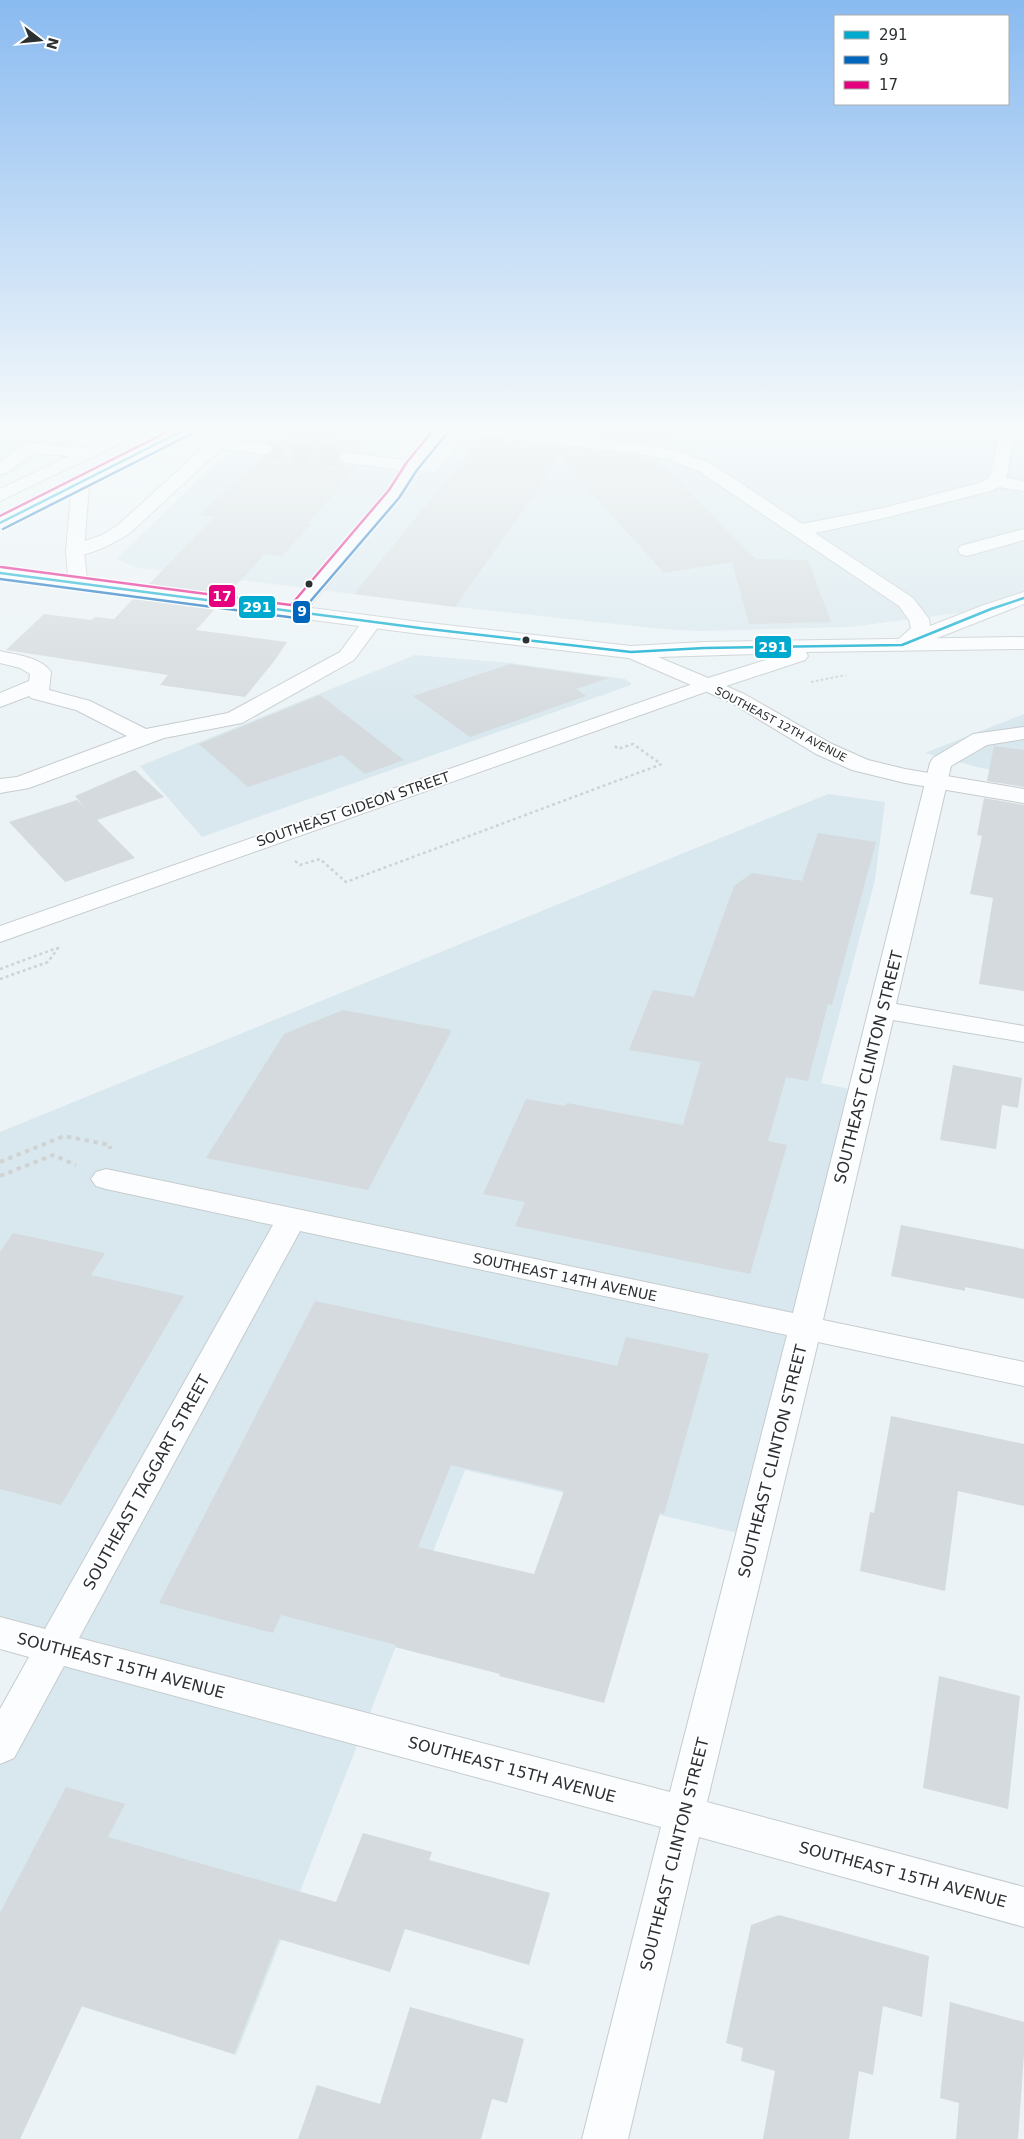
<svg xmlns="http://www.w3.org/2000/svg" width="1024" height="2139" viewBox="0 0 1024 2139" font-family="'DejaVu Sans',sans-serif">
  <rect width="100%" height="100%" fill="#ebf3f6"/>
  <path fill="#d9e8ee" d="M 0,428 L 104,428 L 0,478 Z
    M 253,428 L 340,428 L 408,436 L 382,466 L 436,472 L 472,428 L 1024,428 L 1024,593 L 966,612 L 849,627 L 701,631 L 662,629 L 457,607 L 135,567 L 116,559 Z
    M 415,655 L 510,663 L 625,679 L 631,683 L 631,685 L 202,837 L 140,766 Z
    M 1024,714 L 1024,775 L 981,768 L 925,753 Z
    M 828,794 L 885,802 L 875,880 L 821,1083 L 854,1090 L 742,1534 L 465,1470 L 236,2055 L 0,1981 L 0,1709 L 29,1657 L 0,1649 L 0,1132 Z"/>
  <path fill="#d4dadd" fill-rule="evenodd" d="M 513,428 L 680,428 L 668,447 L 635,441 Z
    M 290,429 L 370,438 L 357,452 L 348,451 L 340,453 L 338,459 L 342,464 L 359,466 L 307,524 L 311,524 L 282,556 L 265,554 L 227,595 L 148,585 L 215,517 L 200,515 L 262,456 L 272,454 L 274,450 L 272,445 Z
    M 481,438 L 635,455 L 661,460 L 659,462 L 756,559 L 754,559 L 808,560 L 831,622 L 749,624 L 732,562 L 664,573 L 560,458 L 455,607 L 354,594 Z
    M 134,598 L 215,609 L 196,630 L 287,642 L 275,660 L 245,697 L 160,685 L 168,675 L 6,650 L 44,614 L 91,620 L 95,617 L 114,619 Z
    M 510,664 L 609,678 L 576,689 L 586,696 L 470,737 L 413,696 Z
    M 320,695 L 404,760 L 365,774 L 342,755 L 248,787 L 199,744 Z
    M 994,746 L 1024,750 L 1024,787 L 987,781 Z
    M 135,770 L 164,797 L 97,820 L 135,858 L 65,882 L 9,822 L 77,800 L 85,808 L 75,796 Z
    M 984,798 L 1024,805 L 1024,991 L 979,984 L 993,898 L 970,894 L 982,836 L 977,835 Z
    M 818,833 L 876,842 L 832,1005 L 828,1004 L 808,1081 L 786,1077 L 768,1141 L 787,1145 L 750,1274 L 515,1226 L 525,1202 L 483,1194 L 526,1099 L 565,1106 L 567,1103 L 683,1125 L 701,1062 L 629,1050 L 653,990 L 694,997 L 734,886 L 752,873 L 802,881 Z
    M 343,1010 L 452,1030 L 368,1190 L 206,1158 L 284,1034 Z
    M 953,1065 L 1022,1078 L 1018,1108 L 1002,1105 L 996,1149 L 940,1140 Z
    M 901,1225 L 1024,1249 L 1024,1299 L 965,1287 L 965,1291 L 891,1276 Z
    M 13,1233 L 105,1253 L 91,1275 L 184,1296 L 61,1505 L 0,1489 L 0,1252 Z
    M 315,1301 L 617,1366 L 626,1337 L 709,1354 L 664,1514 L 660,1513 L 604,1703 L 499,1676 L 500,1674 L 395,1647 L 396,1645 L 281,1615 L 273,1633 L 159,1603 ZM 451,1465 L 564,1491 L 534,1574 L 418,1547 Z
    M 891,1416 L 1024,1444 L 1024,1506 L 958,1491 L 945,1591 L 860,1571 L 870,1512 L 874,1513 Z
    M 939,1676 L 1020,1696 L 1008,1809 L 923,1788 Z
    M 66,1787 L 125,1804 L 108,1837 L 336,1902 L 363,1833 L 432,1852 L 429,1860 L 550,1893 L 529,1965 L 405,1929 L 390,1972 L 279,1939 L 234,2054 L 82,2006 L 20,2139 L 0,2139 L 0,1913 Z
    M 779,1915 L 929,1956 L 922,2017 L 883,2006 L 873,2075 L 859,2071 L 849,2139 L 763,2139 L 775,2071 L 741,2061 L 743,2048 L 726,2043 L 751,1925 Z
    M 950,2002 L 1024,2022 L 1024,2053 L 1018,2139 L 956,2139 L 959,2103 L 940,2098 Z
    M 410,2007 L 524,2039 L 507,2103 L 492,2099 L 481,2139 L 298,2139 L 317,2085 L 380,2104 Z"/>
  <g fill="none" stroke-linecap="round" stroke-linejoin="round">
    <path stroke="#c5cccf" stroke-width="19" stroke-dasharray="19 9" stroke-linecap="butt" d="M 264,449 L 348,458"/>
    <g stroke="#c6ccce" stroke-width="2">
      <path id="minor" d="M 111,428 L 139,428 L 141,431 L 139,434 L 133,436 L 113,431 Z
        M 220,428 L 236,428 L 231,440 L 270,445 L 272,449 L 270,453 L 264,454 L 221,449 L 130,533 C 116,542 86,559 68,555 L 66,551 L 68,547 L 102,535 L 118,525 L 217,435 Z
        M 435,428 L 498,428 L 635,443 L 678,451 L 712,464 L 802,524 L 883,508 L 979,483 L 989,478 L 991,474 L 998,438 L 958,432 L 956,429 L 1016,428 L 1006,478 L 1024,481 L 1024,491 L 999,487 L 991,491 L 884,518 L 815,533 L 913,598 L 929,619 L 930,626 L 984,605 L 1024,592 L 1024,604 L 909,649 L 902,651 L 895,649 L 892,645 L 911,628 L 909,620 L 899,606 L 700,472 L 668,459 L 635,453 L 456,433 L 450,430 L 419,468 L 400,498 L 301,616 L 294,618 L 287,616 L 284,612 L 287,608 L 387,491 L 401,470 L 342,462 L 340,458 L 342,454 L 348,453 L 408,460 Z
        M 31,443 L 88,448 L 94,449 L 96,453 L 94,457 L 88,458 L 34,453 L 6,473 L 0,474 L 0,461 L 25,444 Z
        M 1024,529 L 1024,540 L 967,556 L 960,554 L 958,550 L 960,546 Z
        M 372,616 L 379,618 L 382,622 L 354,660 L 242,723 L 164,738 L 29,788 L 0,793 L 0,779 L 17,777 L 127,736 L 76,710 L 31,698 L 29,696 L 0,707 L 0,693 L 29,681 L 30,674 L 20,668 L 0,663 L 0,651 C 16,655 41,657 51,672 L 49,690 L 90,701 L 146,729 L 228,713 L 340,652 L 365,618 Z
        M 707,679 L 714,681 L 717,685 L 714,689 L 0,942 L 0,926 Z
        M 1024,727 L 1024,739 L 987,745 L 951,766 L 896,1004 L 1024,1026 L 1024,1042 L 893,1020 L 823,1320 L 1024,1362 L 1024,1386 L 818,1342 L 707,1802 L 1024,1887 L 1024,1927 L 699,1837 L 628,2139 L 582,2139 L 661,1827 L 64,1666 L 14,1758 L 0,1764 L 0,1709 L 29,1657 L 0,1649 L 0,1617 L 45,1629 L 273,1225 L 106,1189 L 96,1186 L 91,1179 L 96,1172 L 106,1169 L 793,1313 L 930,763 L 933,758 L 973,734 ZM 300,1231 L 787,1335 L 670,1792 L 79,1638 Z"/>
    </g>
    <g stroke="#c6ccce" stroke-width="2">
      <path id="major" d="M 127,428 L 148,428 L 146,431 L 0,501 L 0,489 Z
        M 176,428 L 196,428 L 194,431 L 89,485 L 84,551 L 87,579 L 420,622 L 631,646 L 704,642 L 1024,637 L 1024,649 L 806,652 L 808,656 L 805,660 L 726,686 L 744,694 L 832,744 L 868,760 L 905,769 L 1024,789 L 1024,803 L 905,783 L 852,770 L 816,754 L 730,702 L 629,658 L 420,634 L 0,579 L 0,567 L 68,576 L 66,551 L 71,494 L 0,528 L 0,516 ZM 788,653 L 708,678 L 658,657 Z"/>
    </g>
    <path stroke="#d0d3d4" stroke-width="2" stroke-dasharray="2.5 2.5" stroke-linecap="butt" d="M 811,682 L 846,675"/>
    <path stroke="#d0d3d4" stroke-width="2.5" stroke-dasharray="3 3" stroke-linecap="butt" d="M 615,746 L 618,749 L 633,744 L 661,764
      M 295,861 L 300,865 L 320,859 L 346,882 L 662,764
      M 0,969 L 57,948
      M 0,979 L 48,962 L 58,948 L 56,945"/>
    <path stroke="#d0d3d4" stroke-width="4" stroke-dasharray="4.5 4.5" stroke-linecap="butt" d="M 0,1162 L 64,1136 L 110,1145 L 110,1149
      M 0,1176 L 53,1155 L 76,1165"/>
    <use href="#minor" fill="#fcfdfe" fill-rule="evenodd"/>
    <use href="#major" fill="#fcfdfe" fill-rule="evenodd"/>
    <g stroke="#fff" stroke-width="5">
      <path id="bus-1" d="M 0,523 L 188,428
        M 0,573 L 420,628 L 631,652 L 704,648 L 902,645 L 991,609 L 1024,598"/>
    </g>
    <g stroke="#fff" stroke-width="5">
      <path id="bus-2" d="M 3,529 L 191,434
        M 0,579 L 296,618 L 399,498 L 417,470 L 448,432"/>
    </g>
    <g stroke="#fff" stroke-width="5">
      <path id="bus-3" d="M 0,516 L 175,428
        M 1,567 L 291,605 L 389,490 L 407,462 L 435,428"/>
    </g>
    <use href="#bus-1" stroke="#00a9ce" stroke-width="2.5"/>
    <use href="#bus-2" stroke="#0065bd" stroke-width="2.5"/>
    <use href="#bus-3" stroke="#e5007d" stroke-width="2.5"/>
  </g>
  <linearGradient id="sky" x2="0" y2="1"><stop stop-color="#89baf0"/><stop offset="0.59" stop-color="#f6fafb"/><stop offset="1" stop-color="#f6fafb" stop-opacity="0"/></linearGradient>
  <rect width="1024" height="727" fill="url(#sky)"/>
  <g fill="#2b3032" stroke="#fff" stroke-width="2">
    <circle cx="309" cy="584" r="4.5"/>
    <circle cx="526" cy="640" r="4.5"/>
  </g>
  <g text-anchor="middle" stroke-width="4" stroke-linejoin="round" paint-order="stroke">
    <g font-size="11" fill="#2b3032" stroke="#fff">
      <text transform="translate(781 724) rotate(28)" y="4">SOUTHEAST 12TH AVENUE</text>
    </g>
    <g font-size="14" fill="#2b3032" stroke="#fff">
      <text transform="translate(353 809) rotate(-19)" y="5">SOUTHEAST GIDEON STREET</text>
      <text transform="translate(565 1277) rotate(12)" y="5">SOUTHEAST 14TH AVENUE</text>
    </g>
    <g font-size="16" fill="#2b3032" stroke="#fff">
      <text transform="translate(868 1067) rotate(-76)" y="6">SOUTHEAST CLINTON STREET</text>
      <text transform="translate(772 1461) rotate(-76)" y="6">SOUTHEAST CLINTON STREET</text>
      <text transform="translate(146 1482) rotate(-61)" y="6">SOUTHEAST TAGGART STREET</text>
      <text transform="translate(121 1665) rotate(15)" y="6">SOUTHEAST 15TH AVENUE</text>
      <text transform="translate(512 1769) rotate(15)" y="6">SOUTHEAST 15TH AVENUE</text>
      <text transform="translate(674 1854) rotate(-76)" y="6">SOUTHEAST CLINTON STREET</text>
      <text transform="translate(903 1874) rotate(15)" y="6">SOUTHEAST 15TH AVENUE</text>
    </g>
  </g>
  <g stroke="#fff" stroke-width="2">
    <rect x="208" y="584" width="28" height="24" rx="5" fill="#e5007d"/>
    <rect x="238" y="595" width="38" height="24" rx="5" fill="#00a9ce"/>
    <rect x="292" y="600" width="19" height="24" rx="5" fill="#0065bd"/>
    <rect x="754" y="635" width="38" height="24" rx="5" fill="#00a9ce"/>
  </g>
  <g font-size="14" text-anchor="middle" font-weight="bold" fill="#fff">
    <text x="222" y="601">17</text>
    <text x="257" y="612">291</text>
    <text x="302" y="616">9</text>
    <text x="773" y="652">291</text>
  </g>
  <rect x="834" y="15" width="175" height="90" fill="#ffffff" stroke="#aaacad"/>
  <rect x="844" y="31" width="25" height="8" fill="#00a9ce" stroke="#aaacad"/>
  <text x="879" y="40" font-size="15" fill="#2b3032">291</text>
  <rect x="844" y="56" width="25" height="8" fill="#0065bd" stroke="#aaacad"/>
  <text x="879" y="65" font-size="15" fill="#2b3032">9</text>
  <rect x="844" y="81" width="25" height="8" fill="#e5007d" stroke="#aaacad"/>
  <text x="879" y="90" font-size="15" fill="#2b3032">17</text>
  <g transform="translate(40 40) rotate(106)" stroke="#ffffff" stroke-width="4" paint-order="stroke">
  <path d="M0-4L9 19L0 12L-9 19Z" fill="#2b3032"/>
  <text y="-8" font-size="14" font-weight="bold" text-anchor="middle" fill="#2b3032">N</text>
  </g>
</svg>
